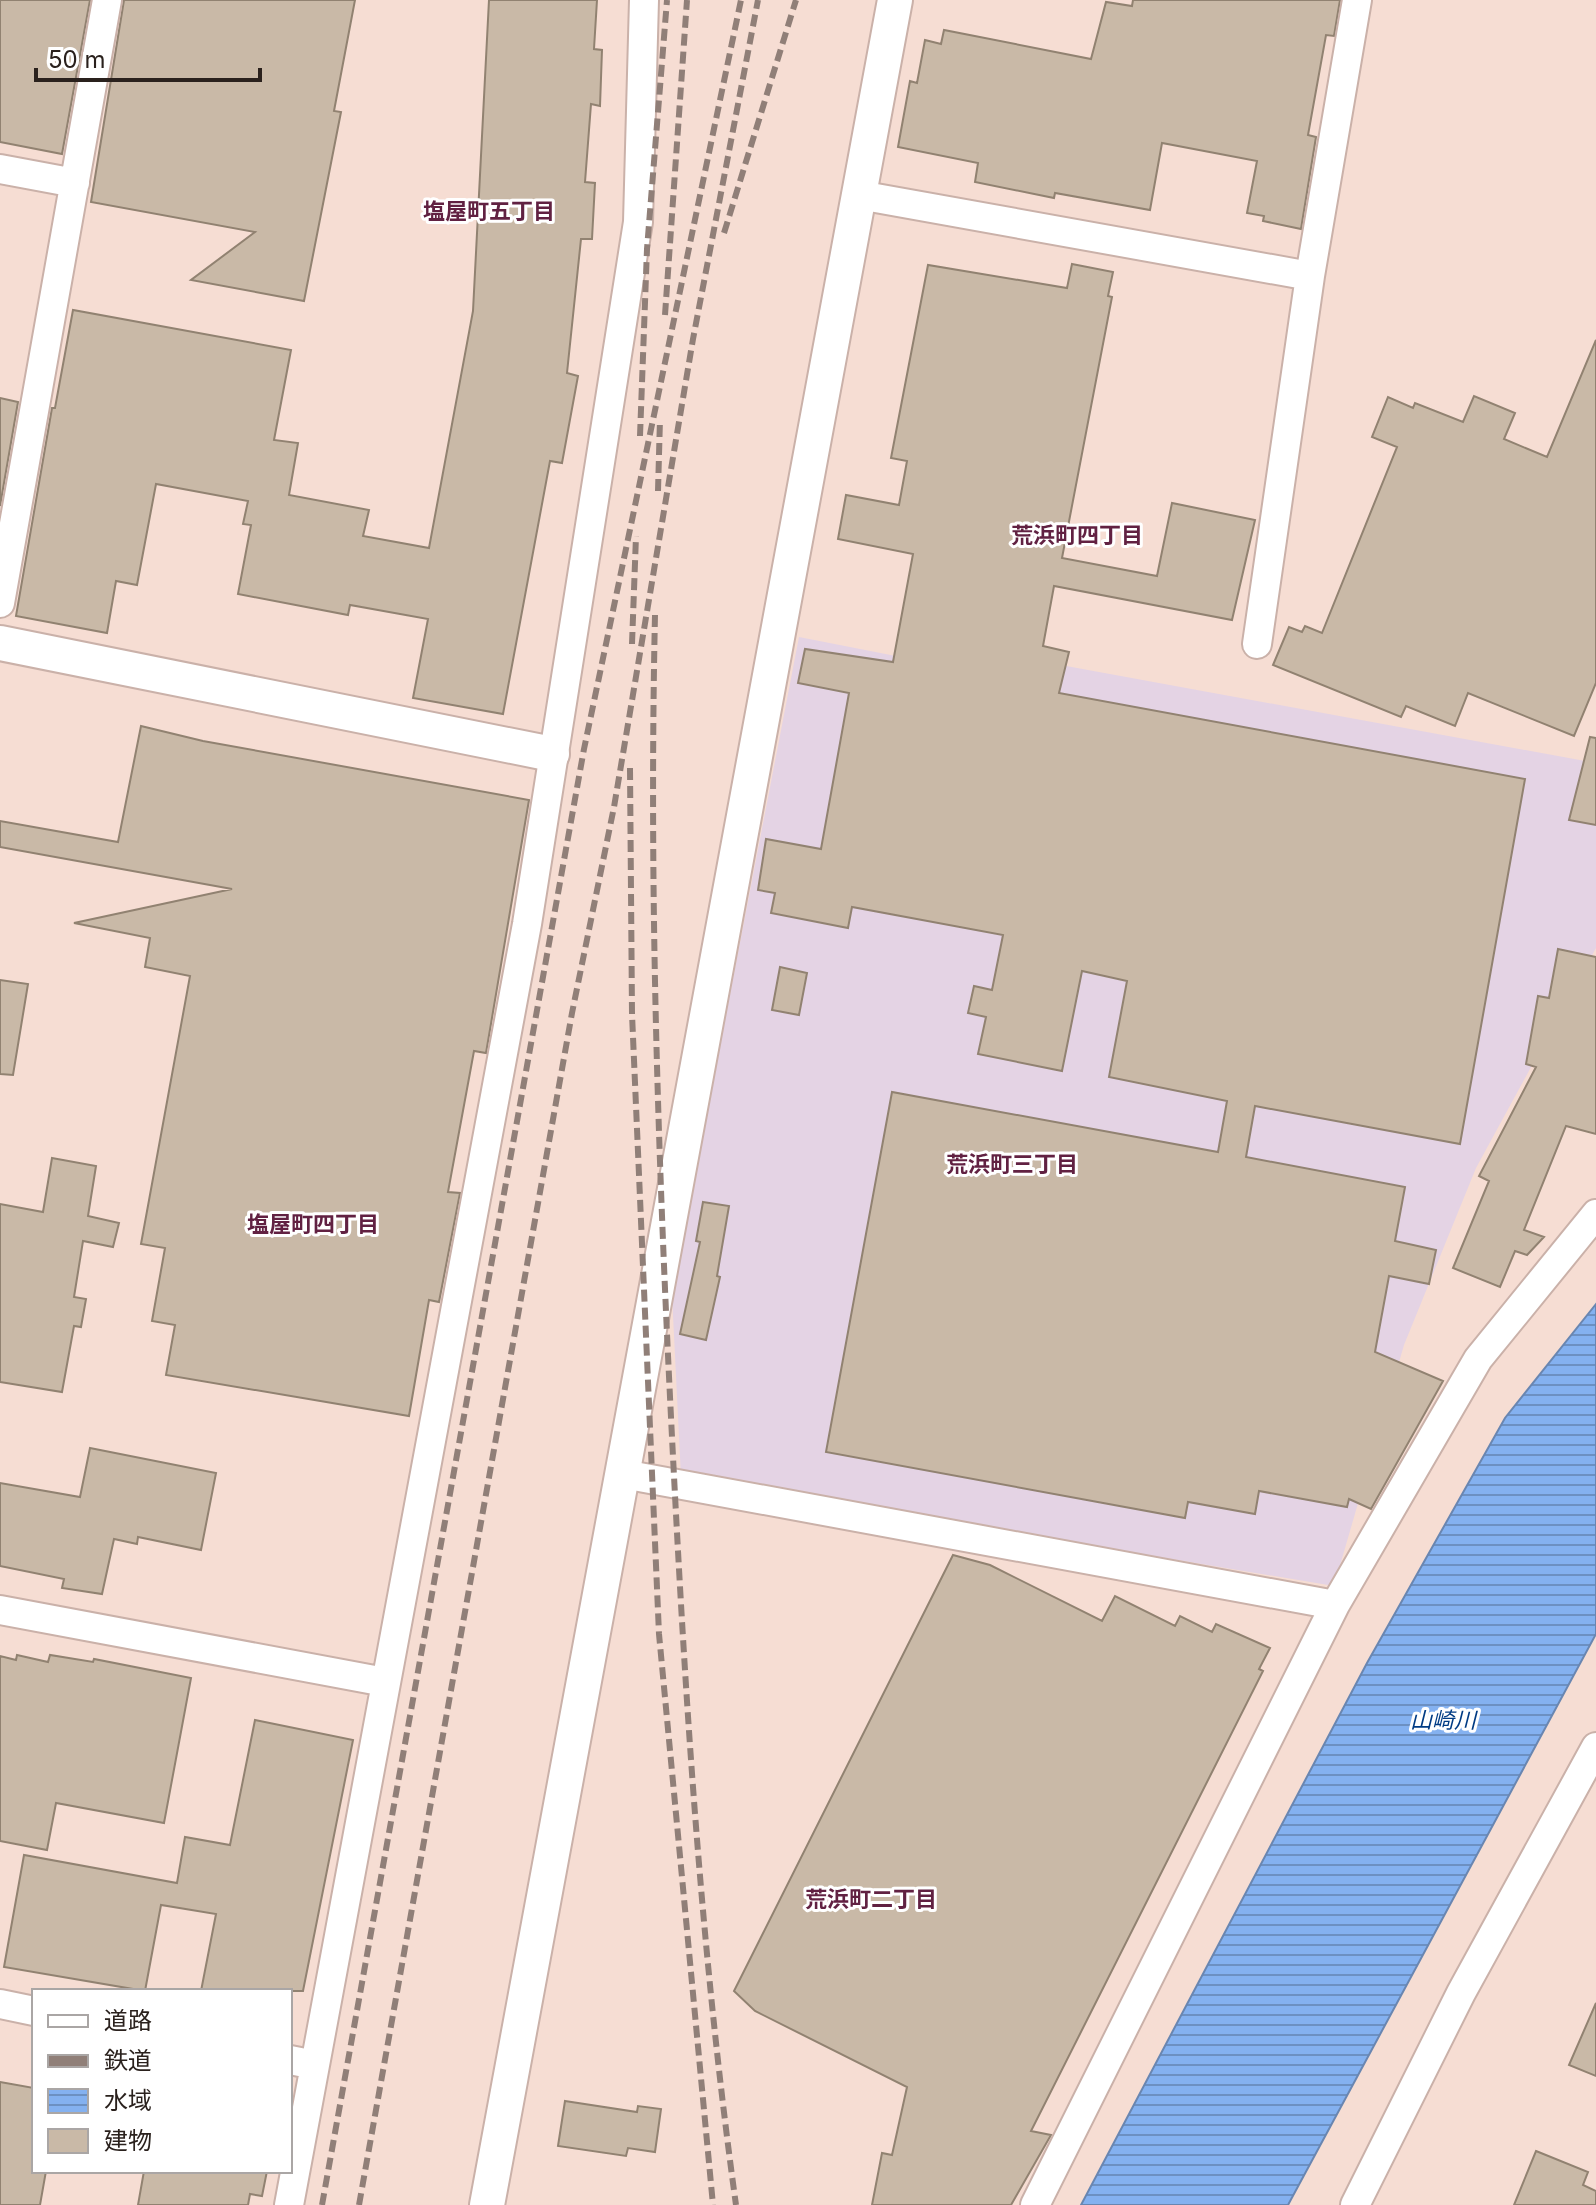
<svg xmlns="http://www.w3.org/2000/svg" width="1596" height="2205" viewBox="0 0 1596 2205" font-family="Inter,'Noto Sans JP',sans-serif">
  <defs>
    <pattern id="water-rules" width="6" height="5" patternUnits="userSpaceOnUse" patternTransform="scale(2)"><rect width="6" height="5" fill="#84b1f0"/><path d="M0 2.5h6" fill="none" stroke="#6c90c2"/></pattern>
  </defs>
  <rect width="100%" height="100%" fill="#f6ddd3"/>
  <path fill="#e4d3e4" d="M 799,637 L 1033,683 L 1039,661 L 1596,763 L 1596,948 L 1476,1168 L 1404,1345 L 1334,1586 L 681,1477 L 672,1295 Z"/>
  <path fill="url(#water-rules)" stroke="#6986b1" stroke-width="2" d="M 1596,1304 L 1596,1634 L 1288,2205 L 1081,2205 L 1367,1663 L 1505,1418 Z"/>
  <path fill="#c9b9a7" stroke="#918271" stroke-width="2" d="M 0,0 L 90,0 L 62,154 L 0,142 Z
    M 124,0 L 355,0 L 334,111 L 341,112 L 304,301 L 191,280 L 255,232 L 91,202 Z
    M 489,0 L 597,0 L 594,49 L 602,50 L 600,106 L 591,104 L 585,182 L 595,183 L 592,239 L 581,239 L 567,373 L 578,376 L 562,463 L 550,461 L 503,714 L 413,698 L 428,619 L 350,605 L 348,615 L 238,594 L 251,525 L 243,524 L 248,501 L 156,484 L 137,585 L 116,581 L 107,633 L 16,616 L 52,408 L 55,408 L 73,310 L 291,350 L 274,440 L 298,443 L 289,495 L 369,510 L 363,536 L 429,548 L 473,311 Z
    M 1133,0 L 1340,0 L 1334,36 L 1326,35 L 1308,135 L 1316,137 L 1301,229 L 1263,221 L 1264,216 L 1247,213 L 1257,161 L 1162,143 L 1150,210 L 1055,193 L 1054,198 L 975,182 L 978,163 L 898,147 L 910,81 L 917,83 L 925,40 L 941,44 L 944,30 L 1091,59 L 1106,2 L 1132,6 Z
    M 1072,264 L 1113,272 L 1108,296 L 1112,297 L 1062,558 L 1157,576 L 1172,503 L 1255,520 L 1232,620 L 1054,586 L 1043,646 L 1069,652 L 1059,693 L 1525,779 L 1460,1144 L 1255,1106 L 1246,1157 L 1405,1187 L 1395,1241 L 1436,1250 L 1429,1284 L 1389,1276 L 1375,1352 L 1443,1381 L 1371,1509 L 1349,1499 L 1347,1507 L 1259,1491 L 1255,1514 L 1188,1502 L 1185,1518 L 826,1452 L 892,1092 L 1218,1152 L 1227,1101 L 1109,1077 L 1127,981 L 1082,971 L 1062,1071 L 978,1054 L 986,1017 L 968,1013 L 974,986 L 992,990 L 1003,935 L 852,907 L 848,928 L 771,913 L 775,893 L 758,890 L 766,839 L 821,849 L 849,693 L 798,683 L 805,649 L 893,662 L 913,554 L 838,539 L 846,495 L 899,505 L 907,461 L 891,458 L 928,265 L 1067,288 Z
    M 1596,340 L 1596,683 L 1574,736 L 1468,693 L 1455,726 L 1406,706 L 1401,717 L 1273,665 L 1289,627 L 1302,632 L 1305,626 L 1322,633 L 1397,447 L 1372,437 L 1388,397 L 1413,408 L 1415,403 L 1463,422 L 1474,396 L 1515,413 L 1504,439 L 1547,457 Z
    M 0,398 L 18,402 L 0,506 Z
    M 141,726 L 203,741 L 529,800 L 486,1053 L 474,1051 L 448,1192 L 460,1193 L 439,1302 L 429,1300 L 409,1416 L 166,1375 L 175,1325 L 152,1321 L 165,1248 L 141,1244 L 190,976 L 145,967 L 150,938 L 74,923 L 232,889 L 0,847 L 0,821 L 118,842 Z
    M 1590,737 L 1596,738 L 1596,825 L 1569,820 Z
    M 1558,949 L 1596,957 L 1596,1134 L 1566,1126 L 1524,1230 L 1544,1237 L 1527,1255 L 1515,1251 L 1500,1287 L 1453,1268 L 1489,1181 L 1479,1176 L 1536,1067 L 1526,1064 L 1538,996 L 1549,998 Z
    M 780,967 L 807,973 L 799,1015 L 772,1010 Z
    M 0,980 L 28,984 L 13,1075 L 0,1074 Z
    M 52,1158 L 96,1166 L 88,1216 L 119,1223 L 113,1247 L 83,1241 L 74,1297 L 86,1299 L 81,1327 L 74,1326 L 62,1392 L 0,1382 L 0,1204 L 43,1212 Z
    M 703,1202 L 729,1206 L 717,1276 L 720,1277 L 706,1340 L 680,1334 L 700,1242 L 696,1241 Z
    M 90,1448 L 216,1473 L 201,1550 L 138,1537 L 137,1544 L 114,1539 L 102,1594 L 62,1588 L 64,1579 L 0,1566 L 0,1483 L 80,1497 Z
    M 953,1555 L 990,1565 L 1102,1621 L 1115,1596 L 1175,1626 L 1180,1616 L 1212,1632 L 1216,1624 L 1270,1648 L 1259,1669 L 1263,1671 L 1031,2131 L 1051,2135 L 1011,2205 L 872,2205 L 882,2153 L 892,2155 L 907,2087 L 755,2011 L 734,1991 Z
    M 17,1655 L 48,1662 L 50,1655 L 93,1662 L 94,1659 L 191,1678 L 164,1823 L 56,1803 L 47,1850 L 0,1841 L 0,1656 L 16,1660 Z
    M 255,1720 L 353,1740 L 303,1991 L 201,1991 L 216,1914 L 161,1905 L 145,1991 L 4,1967 L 24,1855 L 177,1883 L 185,1837 L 230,1845 Z
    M 1596,2003 L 1596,2076 L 1569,2065 Z
    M 0,2082 L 34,2088 L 34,2171 L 46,2171 L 40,2205 L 0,2205 Z
    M 565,2101 L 637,2112 L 638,2106 L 661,2109 L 655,2152 L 628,2148 L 626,2156 L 558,2146 Z
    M 1536,2151 L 1588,2172 L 1583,2185 L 1596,2191 L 1596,2205 L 1514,2205 Z
    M 144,2171 L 267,2171 L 262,2196 L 250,2194 L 248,2205 L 138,2205 Z"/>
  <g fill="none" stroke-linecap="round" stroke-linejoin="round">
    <g stroke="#cab1a9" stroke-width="32">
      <path id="minor" d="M 0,169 L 75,183
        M 859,195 L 1310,276
        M 0,603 L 107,0
        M 1257,644 L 1310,276 L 1357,0
        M 623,1474 L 1335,1605
        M 0,1610 L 385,1682
        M 0,2004 L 34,2011
        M 290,2060 L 315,2065
        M 289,2205 L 527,924 L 638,222 L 644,0
        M 1035,2205 L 1335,1605 L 1478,1359 L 1596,1214
        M 1355,2205 L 1461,1993 L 1596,1747"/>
    </g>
    <g stroke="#cab1a9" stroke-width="38">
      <path id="tertiary" d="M 0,643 L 552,754
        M 487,2205 L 895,0"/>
    </g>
    <use href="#minor" stroke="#fff" stroke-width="28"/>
    <use href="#tertiary" stroke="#fff" stroke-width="34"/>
    <path stroke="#907f78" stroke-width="6" stroke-dasharray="12 6" stroke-linecap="butt" d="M 724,233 L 796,0
      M 665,315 L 687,0
      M 640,436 L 647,249 L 667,0
      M 658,491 L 660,419
      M 655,615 C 648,928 661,1239 678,1551 C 690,1769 706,1989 736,2205
      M 632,644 L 636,536
      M 630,768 L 632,1014 L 659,1634 L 713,2205
      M 322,2205 L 584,749 L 741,0
      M 359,2205 L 572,1013 L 614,807 L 693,339 L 758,0"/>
  </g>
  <g text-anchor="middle" stroke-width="6" stroke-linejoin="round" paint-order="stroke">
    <g font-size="22" font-weight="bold" fill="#612142" stroke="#fff">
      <text x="489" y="219">塩屋町五丁目</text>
      <text x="1077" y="543">荒浜町四丁目</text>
      <text x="1012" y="1172">荒浜町三丁目</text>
      <text x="313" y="1232">塩屋町四丁目</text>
      <text x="871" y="1907">荒浜町二丁目</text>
    </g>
    <g font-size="22" font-style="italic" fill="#003b84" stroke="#fff">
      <text x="1443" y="1728">山崎川</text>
    </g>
  </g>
  <rect x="32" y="1989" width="260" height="184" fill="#ffffff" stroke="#aaa6a5" stroke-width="2"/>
  <rect x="48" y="2015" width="40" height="12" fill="#ffffff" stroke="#aaa6a5" stroke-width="2"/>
  <text x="104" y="2029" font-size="24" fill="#2a211d">道路</text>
  <rect x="48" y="2055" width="40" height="12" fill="#907f78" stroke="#aaa6a5" stroke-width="2"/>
  <text x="104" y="2069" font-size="24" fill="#2a211d">鉄道</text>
  <rect x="48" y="2089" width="40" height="24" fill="url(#water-rules)" stroke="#aaa6a5" stroke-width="2"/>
  <text x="104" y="2109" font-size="24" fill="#2a211d">水域</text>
  <rect x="48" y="2129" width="40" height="24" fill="#c9b9a7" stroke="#aaa6a5" stroke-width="2"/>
  <text x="104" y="2149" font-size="24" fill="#2a211d">建物</text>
  <path d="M36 68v12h224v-12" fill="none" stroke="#2a211d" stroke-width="4"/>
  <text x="48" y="68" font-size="24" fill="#2a211d" stroke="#ffffff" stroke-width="6" paint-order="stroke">50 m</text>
</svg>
